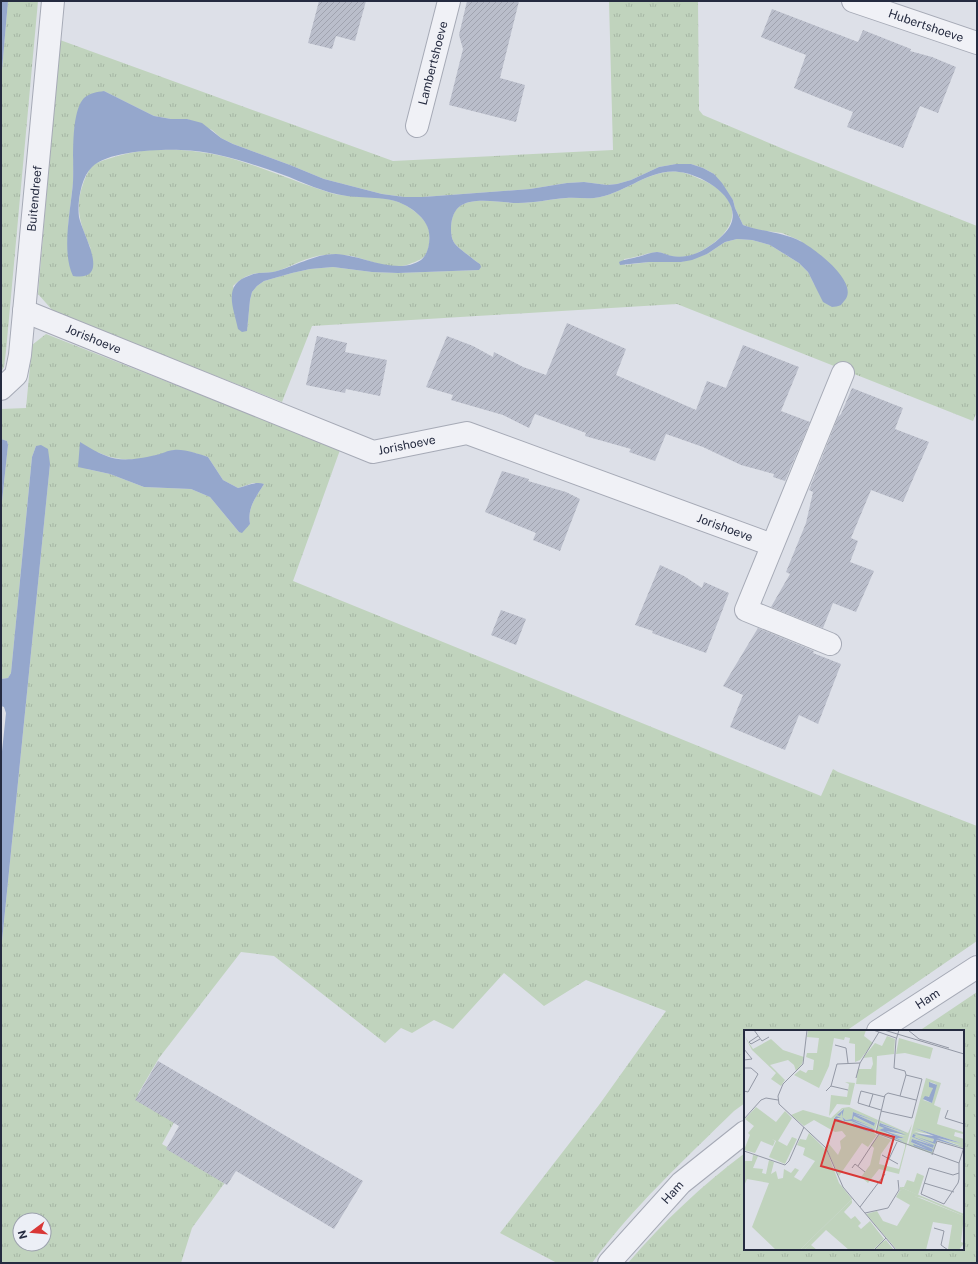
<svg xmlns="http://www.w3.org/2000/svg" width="978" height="1264" viewBox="0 0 978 1264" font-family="'Public Sans',sans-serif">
  <defs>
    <pattern id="grass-tufts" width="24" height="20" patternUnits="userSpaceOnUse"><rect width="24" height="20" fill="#c0d3bd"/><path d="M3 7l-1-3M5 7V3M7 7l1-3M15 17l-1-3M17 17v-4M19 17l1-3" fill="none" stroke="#a5b5a4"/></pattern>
    <pattern id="building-hatch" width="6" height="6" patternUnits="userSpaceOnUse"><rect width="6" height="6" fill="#babecb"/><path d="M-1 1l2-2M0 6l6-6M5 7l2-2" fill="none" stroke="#a0a3af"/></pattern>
  </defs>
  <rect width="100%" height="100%" fill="#dde0e8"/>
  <path fill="url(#grass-tufts)" fill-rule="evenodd" d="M 8,1 L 38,1 L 6,351 L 4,367 L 1,372 L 1,81 Z
    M 609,1 L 698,1 L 699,110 L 703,115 L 793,153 L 977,226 L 977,412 L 973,421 L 677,304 L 312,326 L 282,402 L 54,312 L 38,294 L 60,40 L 393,161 L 613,150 ZM 104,91 L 154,116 L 171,119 L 187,119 L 212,130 L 221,138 L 233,144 L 290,165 L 324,179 L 382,194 L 404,197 L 423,197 L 530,189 L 567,183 L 584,182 L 607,185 L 617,184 L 631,180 L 659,167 L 676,164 L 691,164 L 703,168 L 714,174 L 733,200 L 735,208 L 743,225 L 757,230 L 782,233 L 801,241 L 815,286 L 808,272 L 799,263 L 770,245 L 752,240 L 737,239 L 725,242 L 707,254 L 681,262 L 649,262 L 625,265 L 624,259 C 635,258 646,253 657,252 C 662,252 666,255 671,256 C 679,258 688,257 695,254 C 733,237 751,204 705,181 C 697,178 688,173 680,172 C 649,168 624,195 594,198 C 585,199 576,197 567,198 C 550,199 535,203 518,203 C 502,203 472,196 459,207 C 453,211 451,221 451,229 C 451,244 457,246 468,255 C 472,258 475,261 480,264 L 479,270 L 398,273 L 372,272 L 333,267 L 310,269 L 292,273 L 264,281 L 257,286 L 252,292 L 250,300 L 247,330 L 233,286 C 238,281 244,277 250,275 C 257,272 266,273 274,272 C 291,267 307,256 325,255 C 334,254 343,255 352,256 C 368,260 385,268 402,266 C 406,266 411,263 415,262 C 419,260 423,259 426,254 C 430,247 431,232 427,225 C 424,219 416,212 410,208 C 387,192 356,200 331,193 C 294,182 259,165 222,156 C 186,148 146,146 111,158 C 105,160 97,162 92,166 C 88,171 85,178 83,184 C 74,209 81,226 91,249 L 68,226 L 73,183 L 75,127 L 78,111 Z
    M 46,334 L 340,450 L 293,581 L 821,796 L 833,769 L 838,772 L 977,826 L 977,941 L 846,1031 L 745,1031 L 745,1103 L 734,1111 C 685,1159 632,1208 592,1263 L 557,1263 L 500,1233 L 599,1105 L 666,1011 L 586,980 L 544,1006 L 504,973 L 453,1029 L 434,1020 L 412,1033 L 401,1028 L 385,1043 L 274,956 L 241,952 L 159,1058 L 138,1094 L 177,1117 L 162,1144 L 226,1181 L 192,1228 L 181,1263 L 1,1263 L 1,951 L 50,464 L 36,446 L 32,457 L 11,673 L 8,678 L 1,679 L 1,511 L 8,445 L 7,441 L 1,439 L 1,409 L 26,408 L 32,345 ZM 174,450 L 191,452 L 208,457 L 223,480 L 238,488 L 253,483 L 264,484 C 256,497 247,508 250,524 L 239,532 L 210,497 L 191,489 L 144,487 L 110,474 L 87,469 L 97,452 C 126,465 146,459 174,450 ZM 20,1220 L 44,1220 L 44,1244 L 20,1244 Z
    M 977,992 L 977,1263 L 628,1263 C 663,1222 702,1185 745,1153 L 745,1249 L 963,1249 L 963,1031 L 919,1031 Z"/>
  <path fill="#95a7cc" d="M 1,1 L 8,1 L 1,81 Z
    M 104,91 L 154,116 L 171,119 L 187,119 L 202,123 L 221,138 L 233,144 L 290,165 L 324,179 L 382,194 L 404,197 L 423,197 L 530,189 L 567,183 L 584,182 L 607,185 L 617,184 L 631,180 L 659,167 L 676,164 L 691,164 L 703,168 L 714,174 L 722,183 L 733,200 L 735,208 L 743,225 C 763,232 783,232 802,242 C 816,250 859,282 845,300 C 844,301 841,305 841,305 C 839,306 834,307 832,307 L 823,302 L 808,272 L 799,263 L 770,245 L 752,240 L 737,239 L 725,242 L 707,254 L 692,260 L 681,262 L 649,262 L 620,265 L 619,262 C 625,259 630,259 637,257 C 643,256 650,252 657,252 C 662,252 667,255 672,256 C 690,260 710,248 723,235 C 753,206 707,175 679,172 C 649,168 624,195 594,198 C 585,199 575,197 566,198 C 550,199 535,203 518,203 C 502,203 472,196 459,207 C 453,212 451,221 451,229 C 451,244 457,246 468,255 C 472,258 475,261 480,264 L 481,267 L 479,270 L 398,273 L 372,272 L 333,267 L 310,269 L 292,273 L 264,281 L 257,286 L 252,292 L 250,300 L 247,331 L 242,332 L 238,329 C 233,306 222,284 251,275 C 258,272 266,273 273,272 C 295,267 313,254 336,254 C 362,255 397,276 421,260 C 430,253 432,233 426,224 C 423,218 416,212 410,208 C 391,195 368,199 347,196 C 324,193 303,182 281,174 C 250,163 215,151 181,150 C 159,149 108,151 92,167 C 81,177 77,203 79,217 C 82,234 113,282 73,276 C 61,251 71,209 73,182 C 74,162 70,113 84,98 C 90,93 97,92 104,91 Z
    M 1,439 L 7,441 L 8,445 L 1,511 Z
    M 80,442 C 111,461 120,463 156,455 C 162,454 168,450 174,450 C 185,449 198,454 208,457 L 223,480 L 238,488 C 247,486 255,481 264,484 C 256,497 247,508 250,524 L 242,533 L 239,532 L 210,497 L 191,489 L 144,487 L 110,474 L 78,467 Z
    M 41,445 L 48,449 L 50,464 L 1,951 L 1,761 L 6,713 L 4,707 L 1,706 L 1,679 L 8,678 L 11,673 L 32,457 L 36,446 Z"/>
  <path fill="url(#building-hatch)" d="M 319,1 L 366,1 L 355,41 L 336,36 L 332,49 L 308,43 Z
    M 467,1 L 519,1 L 500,78 L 525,85 L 516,122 L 449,105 L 463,49 L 459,35 Z
    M 772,9 L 858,42 L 863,30 L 911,49 L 910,51 L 932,57 L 956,67 L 938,113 L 920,106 L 903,148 L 847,127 L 853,112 L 794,88 L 806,55 L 761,37 Z
    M 567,323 L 626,349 L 616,375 L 696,410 L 707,381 L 726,388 L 743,345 L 799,367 L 781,411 L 810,422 L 785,481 L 773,477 L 774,474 L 741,465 L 703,447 L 666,434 L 655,461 L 629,452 L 631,449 L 585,436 L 586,433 L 535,414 L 529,428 L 503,415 L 451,400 L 453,395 L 426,387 L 447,336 L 473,346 L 493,357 L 494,352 L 523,367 L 546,375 Z
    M 317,336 L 347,343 L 345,352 L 387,360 L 380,396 L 346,389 L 345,393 L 306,385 Z
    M 852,388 L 903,408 L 895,429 L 929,442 L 903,502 L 871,490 L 851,538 L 858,541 L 850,562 L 874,571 L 856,612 L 833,603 L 823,628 L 771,607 L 790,574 L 786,572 L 806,523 L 813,492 L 809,490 L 838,417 L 841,414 Z
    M 502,471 L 529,479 L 528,481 L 566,492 L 580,499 L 560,551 L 533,540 L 536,533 L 485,512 Z
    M 660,565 L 684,576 L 702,588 L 704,582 L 729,593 L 706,653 L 652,633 L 653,631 L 635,625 Z
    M 501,610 L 526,619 L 516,645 L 491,635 Z
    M 758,628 L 814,651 L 813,653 L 841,664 L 818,724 L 799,715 L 785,750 L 730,727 L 743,695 L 723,686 Z
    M 158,1061 L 363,1181 L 334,1229 L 236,1171 L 227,1185 L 166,1149 L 179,1126 L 135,1100 Z"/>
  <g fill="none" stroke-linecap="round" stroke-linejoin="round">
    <g stroke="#a6aab6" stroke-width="24">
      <g id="street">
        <path id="s1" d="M 853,1 L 977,43"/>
        <path id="s2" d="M 417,126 L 449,1"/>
        <path id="s3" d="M 24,311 L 373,452 L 467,433 L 772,545"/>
        <path id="s4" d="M 1,389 L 16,375 L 20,355 L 53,1"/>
        <path d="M 830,644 L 746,610 L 843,373"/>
        <path id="s5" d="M 878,1031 L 977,967"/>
        <path id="s6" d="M 609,1263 L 681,1183 L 745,1132"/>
      </g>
    </g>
    <use href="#street" stroke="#f0f1f6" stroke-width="22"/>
  </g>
  <g text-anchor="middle" stroke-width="3" stroke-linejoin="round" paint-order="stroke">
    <g font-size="12" fill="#252b40" stroke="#eceff6">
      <text dy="4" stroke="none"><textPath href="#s1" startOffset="77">Hubertshoeve</textPath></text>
      <text dy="4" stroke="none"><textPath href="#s2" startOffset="65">Lambertshoeve</textPath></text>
      <text dy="4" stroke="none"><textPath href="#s4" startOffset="198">Buitendreef</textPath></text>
      <text dy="4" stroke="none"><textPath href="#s3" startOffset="75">Jorishoeve</textPath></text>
      <text dy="4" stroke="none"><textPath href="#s3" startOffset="411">Jorishoeve</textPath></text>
      <text dy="4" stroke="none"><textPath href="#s3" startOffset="747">Jorishoeve</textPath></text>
      <text dy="4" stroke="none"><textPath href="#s5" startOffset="59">Ham</textPath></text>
      <text dy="4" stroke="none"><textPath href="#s6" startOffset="95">Ham</textPath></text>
    </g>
  </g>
  <g transform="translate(744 1030)">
    <rect width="220" height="220" fill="#dde0e8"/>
    <path d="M 64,0 L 122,0 L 120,6 L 129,13 L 116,30 L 111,32 L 111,14 L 105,13 L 106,8 L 101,7 L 100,10 L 90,8 L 85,36 L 75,58 L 50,45 L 56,40 L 62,43 L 64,40 L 69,40 L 70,30 L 62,27 L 63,23 L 73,23 L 75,8 L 63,7 ZM 0,5 L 9,19 L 27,9 L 39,20 L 60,27 L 58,34 L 52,41 L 50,35 L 44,30 L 26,35 L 41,50 L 37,56 L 27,49 L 32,43 L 8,20 ZM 143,6 L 151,9 L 150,24 L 133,26 L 132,55 L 112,54 L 114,39 L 127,39 L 129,34 L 128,27 L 119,28 L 131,13 L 138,16 ZM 155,8 L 189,18 L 186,29 L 161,23 L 152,24 ZM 182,48 L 197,53 L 190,75 L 197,78 L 193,94 L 219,102 L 219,104 L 211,102 L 210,106 L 220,109 L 219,118 L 193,110 L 188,124 L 164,115 ZM 186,52 L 192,54 L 188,73 L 179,70 L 187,65 L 189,58 ZM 171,98 L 217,113 L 193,108 L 218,116 L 193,110 L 191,113 L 173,106 L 189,112 L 190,109 L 170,101 L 189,105 ZM 169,104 L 170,107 L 190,115 L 189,118 L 168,110 L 188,119 L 188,122 L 167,112 L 168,109 L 188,115 L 168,107 ZM 101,52 L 111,53 L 106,75 L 93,74 L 85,86 L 87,65 L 103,67 L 105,54 ZM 12,77 L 32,92 L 41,81 L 48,88 L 34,111 L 43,116 L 48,107 L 53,109 L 41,134 L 25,127 L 32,111 L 28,109 L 31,111 L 29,116 L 17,111 L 11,123 L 0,120 L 6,105 L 4,103 L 10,96 L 1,89 ZM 105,77 L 134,90 L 130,103 L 133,105 L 124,117 L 118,113 L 95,146 L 82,118 L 85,114 L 94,125 L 97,118 L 96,111 L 102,106 L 98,101 L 91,102 L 70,90 L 60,96 L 47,85 L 59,80 L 87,88 L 98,78 ZM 99,79 L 98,87 L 102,90 L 108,89 L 109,82 L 132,91 L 111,84 L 131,93 L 130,96 L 110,86 L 109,89 L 128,97 L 108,90 L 130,99 L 129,102 L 118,98 L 128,103 L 90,88 L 92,86 L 96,89 L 92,88 L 116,98 L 107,92 L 128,100 L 107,91 L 100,91 L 98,87 L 98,82 L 93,85 ZM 135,90 L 164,103 L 168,94 L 155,144 L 135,139 L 124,153 L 117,147 L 126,135 L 130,118 L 127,115 L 135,105 L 147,110 L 137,124 L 135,134 L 155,139 L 161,117 L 161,114 L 132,103 ZM 137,93 L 162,103 L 137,95 L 161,106 L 142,101 L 160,108 L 153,108 L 160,112 L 134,102 L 150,107 L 136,100 L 140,98 L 135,96 ZM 65,103 L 83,121 L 95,153 L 108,169 L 56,220 L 32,220 L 8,197 L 25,153 L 3,149 L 0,156 L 1,131 L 8,131 L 9,125 L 14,126 L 9,138 L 19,139 L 18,143 L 22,144 L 25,130 L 30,132 L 27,144 L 32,141 L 34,149 L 39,148 L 40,139 L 47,143 L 51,138 L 55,140 L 50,147 L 57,151 L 71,131 L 59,125 L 61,118 L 53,115 L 56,109 L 62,110 ZM 173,143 L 180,146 L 174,165 L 156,157 L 160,157 L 163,150 L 170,152 ZM 156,160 L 220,186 L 217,212 L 220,213 L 215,220 L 204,219 L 208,195 L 189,192 L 182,220 L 153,220 L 122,184 L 133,181 L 139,191 L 153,196 L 166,175 L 152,167 ZM 108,170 L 108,173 L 100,182 L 107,189 L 111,186 L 117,193 L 114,196 L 117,199 L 126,191 L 140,209 L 129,220 L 105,220 L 82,200 L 67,215 L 73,220 L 60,220 ZM 142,210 L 150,220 L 131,220 L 136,213 Z" fill="#c0d3bd" fill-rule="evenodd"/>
    <path d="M 156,157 L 220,184 L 220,186 L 178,168 L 164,165 L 156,160 ZM 108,169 L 106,175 L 60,220 L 56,220 Z" fill="#c0d3bd"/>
    <path d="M 185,52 L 193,55 L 188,73 L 179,69 L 181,66 L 185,67 L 189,58 L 185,57 ZM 100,79 L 98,87 L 102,90 L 108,89 L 109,82 L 132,91 L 111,84 L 131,93 L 130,96 L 110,86 L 109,89 L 129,97 L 108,90 L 130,99 L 129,102 L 118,98 L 128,103 L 90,89 L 92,86 L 97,88 L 92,88 L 116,98 L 107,92 L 128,100 L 107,91 L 100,91 L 98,87 L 98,82 L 96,86 L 93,85 ZM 136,93 L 163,103 L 137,95 L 162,105 L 142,101 L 160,108 L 153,108 L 160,112 L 134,102 L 151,106 L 135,100 L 140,98 L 135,96 ZM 171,98 L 217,113 L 193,108 L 218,117 L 193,110 L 191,114 L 173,107 L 189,112 L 190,109 L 169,103 L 190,106 ZM 169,104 L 172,105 L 170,107 L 190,115 L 189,118 L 168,110 L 189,119 L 188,122 L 170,116 L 169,114 L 183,119 L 167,112 L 168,109 L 188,115 L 168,107 Z" fill="#95a7cc"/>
    <path fill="none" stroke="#9398a5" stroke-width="1" d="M 10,0 L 18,11 L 25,7M 63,0 L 59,34 L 39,54 L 34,66 L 35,74 L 82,118 L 99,157 L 152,220M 129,0 L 152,8M 140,0 L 220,24M 155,0 L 152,10 L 150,38 L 161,41 L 162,45 L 156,66 L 144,63 L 141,65 L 132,103 L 215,133 L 220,117M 164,0 L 175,9 L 205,18M 14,6 L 5,12 L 7,14 L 16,9M 91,15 L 102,18 L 104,33M 0,19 L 8,29 L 0,30M 0,38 L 7,38 L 14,44 L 4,62 L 0,61M 112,48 L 116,33 L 135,2M 87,56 L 93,34 L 116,33M 82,61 L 87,56 L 104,60M 156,66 L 172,70M 125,77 L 129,64M 137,80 L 114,73 L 115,68 L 117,61 L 141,67M 204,80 L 201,88 L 220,94M 137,81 L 168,88 L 178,49 L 162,45M 0,89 L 17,70 L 22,68 L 34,70M 0,121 L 41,135 L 45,131 L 60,97M 138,125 L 154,134M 188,125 L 193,111 L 220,119M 145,129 L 153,112M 114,136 L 135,104M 108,138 L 111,134 L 121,142M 215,143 L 209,145 L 185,138 L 177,164 L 200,174 L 214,153 L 215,149 L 215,133M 180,153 L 210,162M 116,177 L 141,144M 121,183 L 144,178 L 155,160 L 154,150M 190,198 L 200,201 L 197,215 L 204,220M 130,220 L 142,208"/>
    <path fill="#d93736" fill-opacity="0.15" stroke="#d93736" stroke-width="2" d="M 91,90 L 150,107 L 137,153 L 77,136 Z"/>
    <rect width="220" height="220" fill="none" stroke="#252b40" stroke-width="2"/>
  </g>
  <rect width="978" height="1264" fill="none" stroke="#252b40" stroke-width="4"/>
  <g transform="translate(32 1232) rotate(254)"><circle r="19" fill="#eceff6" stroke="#9ca1ad"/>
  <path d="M0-3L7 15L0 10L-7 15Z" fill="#d93736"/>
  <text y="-6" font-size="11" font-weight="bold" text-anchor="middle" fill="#252b40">N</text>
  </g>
</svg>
